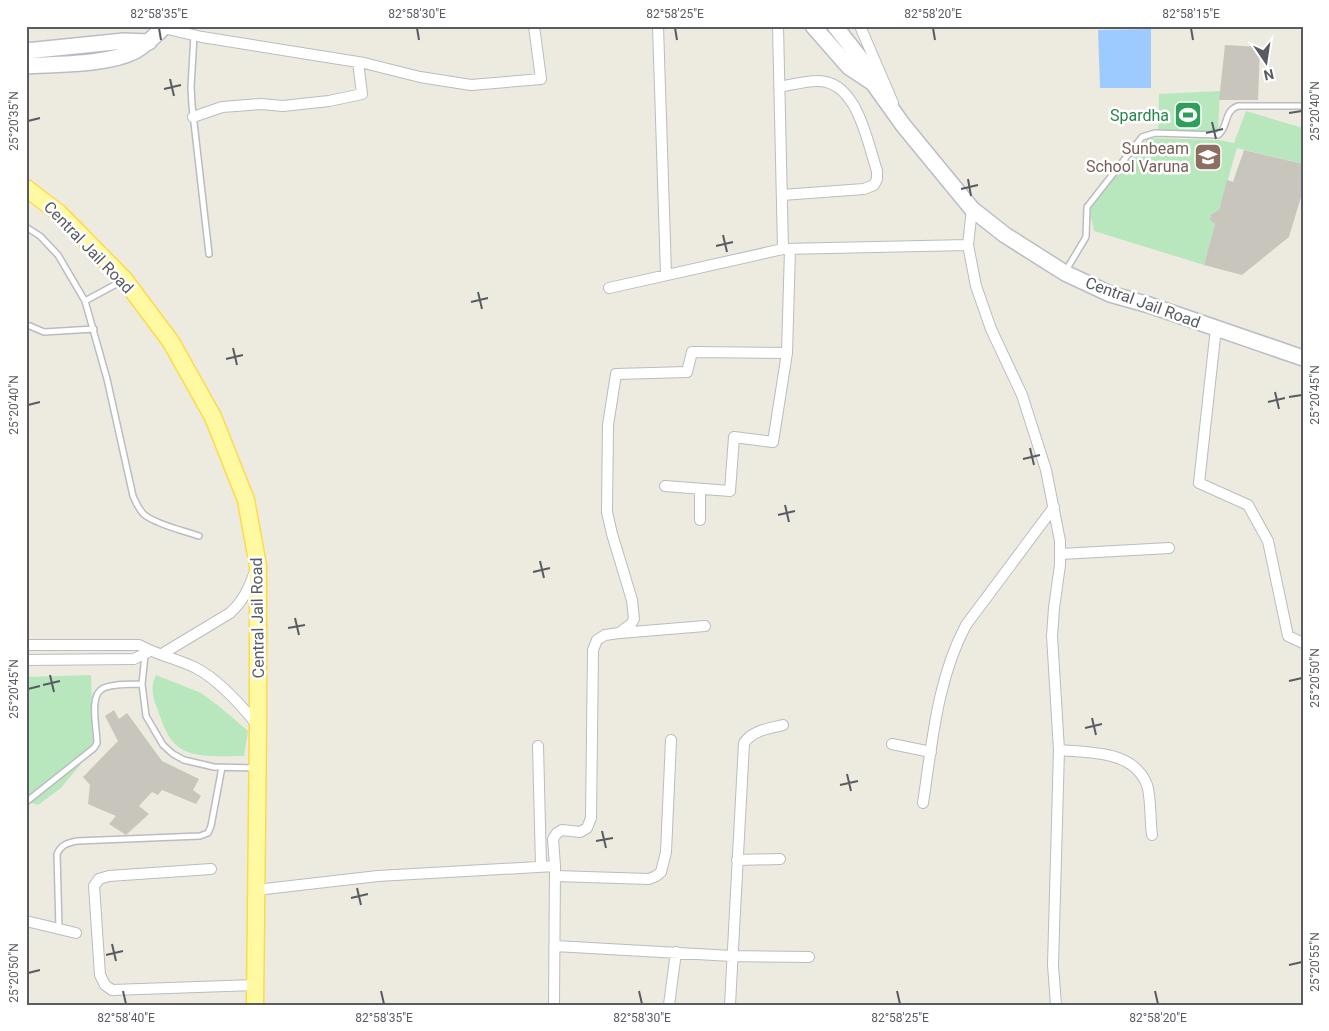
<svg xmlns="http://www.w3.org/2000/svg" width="1329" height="1031" viewBox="0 0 1329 1031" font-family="Roboto,sans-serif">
  <rect width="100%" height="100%" fill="#edebdf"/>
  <path fill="#b8e7bd" d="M 1220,91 L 1218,131 L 1158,132 L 1159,94 Z
    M 1246,111 L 1303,128 L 1303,164 L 1237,148 L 1219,210 L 1211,214 L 1210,220 L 1215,224 L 1204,265 L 1094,231 L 1089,208 L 1148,138 L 1219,140 L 1234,143 Z
    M 91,675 L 93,744 L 85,759 L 61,788 L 38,805 L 26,801 L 26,677 Z
    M 156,675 L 201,693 L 220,707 L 248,731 L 244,756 C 222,755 191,761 174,743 C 166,735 161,719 157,708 C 153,698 150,686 156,675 Z"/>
  <path fill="#9dcbff" d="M 1151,29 L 1151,88 L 1100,88 L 1098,30 Z"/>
  <path fill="#c8c5bc" d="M 1225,45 L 1260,47 L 1258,100 L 1219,100 Z
    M 1244,150 L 1303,164 L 1303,197 L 1301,197 L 1289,237 L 1242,275 L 1204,265 L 1215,224 L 1210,220 L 1211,214 L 1219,210 L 1227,180 L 1233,182 Z
    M 114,710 L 119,719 L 127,713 L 162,761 L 199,779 L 193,790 L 201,796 L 196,804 L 162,790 L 158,795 L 152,792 L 139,806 L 149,814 L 126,835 L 109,824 L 116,816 L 88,804 L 90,785 L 83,777 L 118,741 L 105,716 Z"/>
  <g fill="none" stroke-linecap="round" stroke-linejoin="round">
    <g stroke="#babcc2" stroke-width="8">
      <path id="lane" d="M 194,35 L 191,87 L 192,105 L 209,254
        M 26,227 L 40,236 L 58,255 L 85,301 L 107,379 L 133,496 C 136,503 140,512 146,516 C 161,526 182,530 199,536
        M 1065,272 L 1086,237 L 1087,207 L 1142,137 L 1155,133 L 1218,135 C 1229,127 1223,111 1238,106 L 1303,106
        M 85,301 L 122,281
        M 26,326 L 30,326 L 44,332 L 94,329
        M 142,684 L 145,655
        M 26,802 L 94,748 L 97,743 C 97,729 89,696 102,689 C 112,683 131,685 142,684 L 146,716 L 163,745 L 173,754 L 184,760 L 214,767 L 255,768
        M 59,929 L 57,854 C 61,845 67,843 77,841 L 200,836 L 208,833 L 211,826 L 222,767"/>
    </g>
    <g stroke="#babcc2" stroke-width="12">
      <path id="street" d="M 658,26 L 666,274
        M 778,26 L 783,249
        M 860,26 L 893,103
        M 163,28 L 202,37 L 364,63 L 420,77 L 471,85 L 541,79 L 534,26
        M 779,87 C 792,85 805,81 817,81 C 857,80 867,141 877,171 L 877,179 L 874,185 L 864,189 L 782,195
        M 193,117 L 222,107 L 261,104 L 283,106 L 329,101 L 362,94 L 358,62
        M 972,209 L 968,245 L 976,286 L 991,329 L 1022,395 L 1046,470 L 1060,541 L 1060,565 L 1054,608 L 1052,636 L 1059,750 L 1053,965 L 1056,1005
        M 609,288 L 783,249 L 968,245
        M 1216,328 L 1199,483 L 1248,505 L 1268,541 L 1288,636 L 1303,643
        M 665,486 L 730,491 L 734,437 L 773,442 L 787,353 L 790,249
        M 700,520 L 700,489
        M 1061,554 L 1169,548
        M 620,633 L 705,626
        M 26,645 L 139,645 C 157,655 178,659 196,668 C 219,680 242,706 258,726
        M 162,654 L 230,613 C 243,601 248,590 254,574
        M 26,660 L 134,659 L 150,651
        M 892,744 L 931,752
        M 538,746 L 541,866
        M 1059,750 C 1089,753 1134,750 1147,785 C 1151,796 1150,822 1152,835
        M 923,803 C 932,744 937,679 966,625 L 1054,507
        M 737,860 L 780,859
        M 211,869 L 109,876 L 99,879 L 94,886 L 100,975 L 105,985 L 112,990 L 255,985
        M 555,876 L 649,879 L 656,876 L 661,872 L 666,852 L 671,740
        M 256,890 L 378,876 L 555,866
        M 26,921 L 76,933
        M 555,946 L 732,956 L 809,957
        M 554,1005 L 555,866 L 553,839 L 557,833 L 562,830 L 580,832 L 587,828 L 591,818 L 593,650 L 597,640 L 605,635 L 619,633 L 631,624 L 634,619 L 632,600 L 612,534 L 607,512 L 608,425 L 616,374 L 687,372 L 692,352 L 787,353
        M 669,1005 L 676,952
        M 730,1005 L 744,743 C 753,730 768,729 783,725"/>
    </g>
    <g stroke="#babdc5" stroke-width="18">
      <path id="secondary" d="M 813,26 L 849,67 L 873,83 L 903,125 L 972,209 L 1005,235 L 1065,273 L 1110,294 L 1149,305 L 1303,358
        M 835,26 L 860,58 L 873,83
        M 26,51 L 124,41 L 149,42
        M 26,66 C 56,64 108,65 135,51 C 146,45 156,35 165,26"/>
    </g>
    <g stroke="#fddb48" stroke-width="19">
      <path id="primary" d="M 26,188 L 59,213 L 124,279 L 171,342 L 213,417 L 246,500 L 258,566 L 258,727 L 255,1005"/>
    </g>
    <use href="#lane" stroke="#fff" stroke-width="5"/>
    <use href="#street" stroke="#fff" stroke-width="10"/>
    <use href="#secondary" stroke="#fff" stroke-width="15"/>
    <use href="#primary" stroke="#fff9a2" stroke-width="16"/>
  </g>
  <path fill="none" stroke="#585b62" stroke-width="2" d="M 159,28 L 161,40M 417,28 L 419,40M 675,28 L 677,40M 933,28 L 935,40M 1191,28 L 1193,40M 170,79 L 174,96M 164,89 L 181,85M 1289,113 L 1302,111M 28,121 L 40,118M 1212,122 L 1216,139M 1206,133 L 1223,129M 968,179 L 971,196M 961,189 L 978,185M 723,235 L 727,252M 716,246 L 733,242M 478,292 L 482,309M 471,302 L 488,298M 233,348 L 237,365M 226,359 L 243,355M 1275,392 L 1279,409M 1289,397 L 1302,395M 1268,402 L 1285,398M 28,405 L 40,402M 1030,448 L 1034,465M 1023,459 L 1040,455M 785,505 L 789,522M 778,515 L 795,511M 540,561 L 544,578M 533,572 L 550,568M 295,618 L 299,635M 288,628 L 305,625M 50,675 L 54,692M 1289,681 L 1302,678M 43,685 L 60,681M 28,689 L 40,686M 1092,718 L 1096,735M 1085,728 L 1102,724M 847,774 L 851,791M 840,785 L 858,781M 602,831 L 606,848M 596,841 L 613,838M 357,888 L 361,905M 351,898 L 368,894M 112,944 L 116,961M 106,955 L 123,951M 1289,965 L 1302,962M 28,973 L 40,970M 123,991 L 126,1004M 381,991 L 384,1004M 639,991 L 642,1004M 897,991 L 900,1004M 1155,991 L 1158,1004"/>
  <defs>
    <g id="stadium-square" transform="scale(1.4375)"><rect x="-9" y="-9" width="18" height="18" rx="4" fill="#2e9e5b" stroke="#fff"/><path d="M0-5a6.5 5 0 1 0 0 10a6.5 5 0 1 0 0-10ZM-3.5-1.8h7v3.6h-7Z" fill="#fff"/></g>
    <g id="school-square" transform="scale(1.4375)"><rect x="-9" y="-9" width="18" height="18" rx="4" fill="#8d6e63" stroke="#fff"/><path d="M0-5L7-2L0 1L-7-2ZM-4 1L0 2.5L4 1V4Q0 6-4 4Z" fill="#fff"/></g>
  </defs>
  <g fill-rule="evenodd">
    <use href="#stadium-square" x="1188" y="115"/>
    <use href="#school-square" x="1208" y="157"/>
  </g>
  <g text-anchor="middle" stroke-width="5" stroke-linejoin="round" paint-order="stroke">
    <g font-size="16" fill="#27864d" stroke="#fff" text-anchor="end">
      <text x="1169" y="121">Spardha</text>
    </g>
    <g font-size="16" fill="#785e54" stroke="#fff" text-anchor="end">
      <text x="1189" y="154">Sunbeam<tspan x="1189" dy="18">School Varuna</tspan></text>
    </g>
    <g font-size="16" fill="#585b62" stroke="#fff">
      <text transform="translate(89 247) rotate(46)" y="6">Central Jail Road</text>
      <text transform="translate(1143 302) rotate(20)" y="6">Central Jail Road</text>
      <text transform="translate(257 618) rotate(-91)" y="6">Central Jail Road</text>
    </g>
  </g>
  <rect width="1329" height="1031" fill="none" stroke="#ffffff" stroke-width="55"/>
  <g transform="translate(1266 62) rotate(167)" stroke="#ffffff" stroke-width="4" paint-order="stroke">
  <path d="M0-4L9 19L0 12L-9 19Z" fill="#585b62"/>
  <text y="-8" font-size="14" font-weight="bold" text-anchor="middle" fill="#585b62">N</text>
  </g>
  <rect x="28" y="28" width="1274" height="976" fill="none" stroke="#585b62" stroke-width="2"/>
  <g font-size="12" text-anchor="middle" fill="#585b62">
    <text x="159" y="18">82°58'35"E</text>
    <text x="417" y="18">82°58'30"E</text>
    <text x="675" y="18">82°58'25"E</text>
    <text x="933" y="18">82°58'20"E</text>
    <text x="1191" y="18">82°58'15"E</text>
    <text transform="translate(1315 111) rotate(-90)" y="4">25°20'40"N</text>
    <text transform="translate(14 121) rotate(-90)" y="4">25°20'35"N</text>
    <text transform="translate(1315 395) rotate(-90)" y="4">25°20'45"N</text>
    <text transform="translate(14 405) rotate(-90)" y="4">25°20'40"N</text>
    <text transform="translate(1315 678) rotate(-90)" y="4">25°20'50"N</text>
    <text transform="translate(14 689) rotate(-90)" y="4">25°20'45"N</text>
    <text transform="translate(1315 962) rotate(-90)" y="4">25°20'55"N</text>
    <text transform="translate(14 973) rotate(-90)" y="4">25°20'50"N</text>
    <text x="126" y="1022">82°58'40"E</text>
    <text x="384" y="1022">82°58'35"E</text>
    <text x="642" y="1022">82°58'30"E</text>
    <text x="900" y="1022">82°58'25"E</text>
    <text x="1158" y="1022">82°58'20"E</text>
  </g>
</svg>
